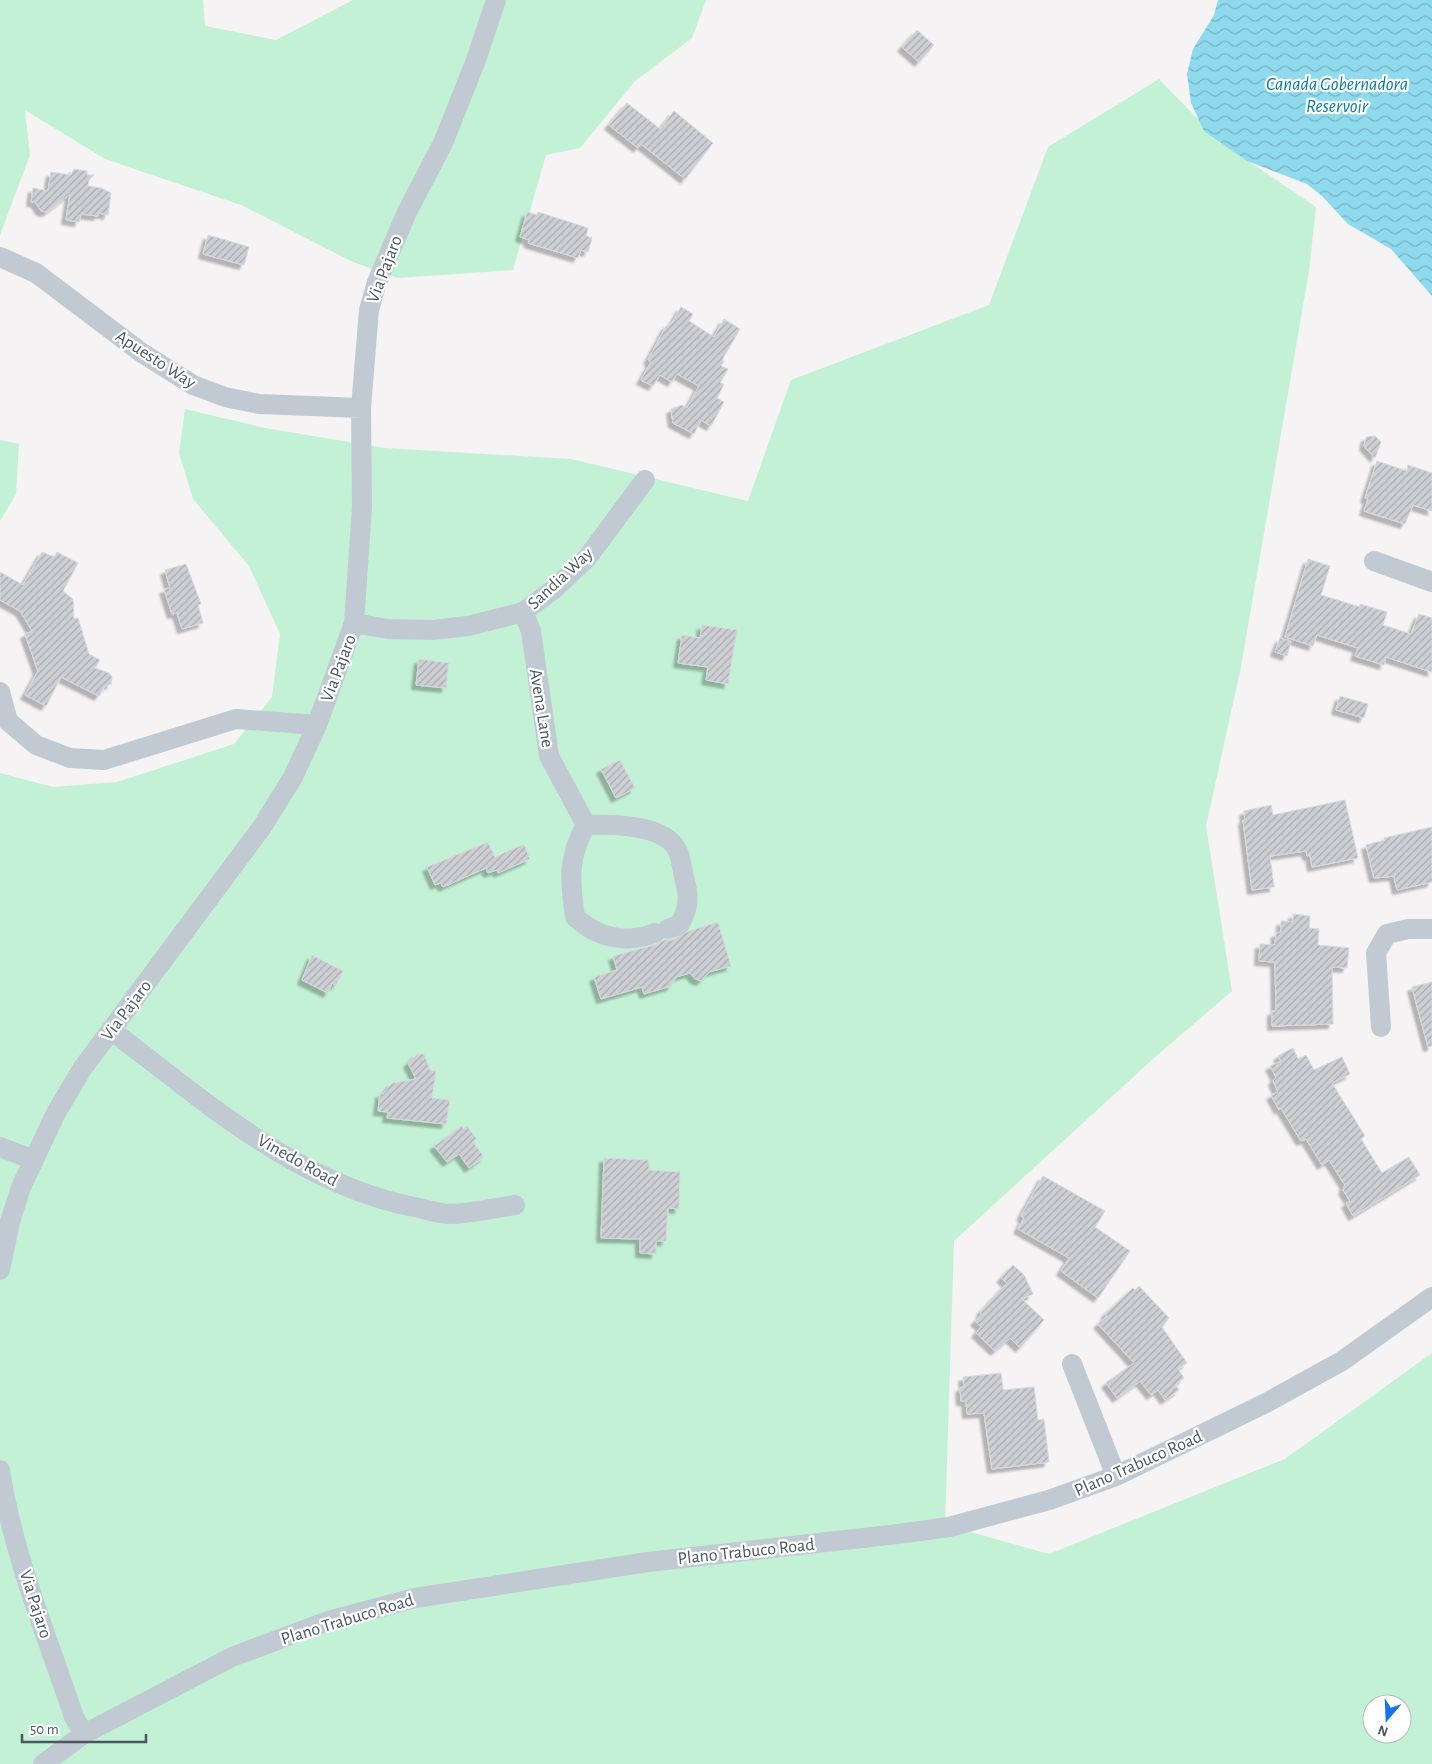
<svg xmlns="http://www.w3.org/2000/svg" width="1432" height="1764" viewBox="0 0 1432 1764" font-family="'Alegreya Sans',sans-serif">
  <defs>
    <pattern id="water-waves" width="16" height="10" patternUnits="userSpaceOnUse" patternTransform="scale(1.25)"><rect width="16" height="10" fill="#90daee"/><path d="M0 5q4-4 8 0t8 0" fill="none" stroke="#78b4c4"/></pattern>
    <pattern id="building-hatch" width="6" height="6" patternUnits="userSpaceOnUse" patternTransform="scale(1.25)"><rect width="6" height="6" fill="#cdcfd5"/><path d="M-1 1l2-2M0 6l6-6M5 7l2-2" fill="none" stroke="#a8abb0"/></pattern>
    <filter id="shadow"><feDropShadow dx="-4.5" dy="4.5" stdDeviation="1" flood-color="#0004"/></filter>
  </defs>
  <rect width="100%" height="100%" fill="#f5f3f3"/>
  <path fill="#c3f1d5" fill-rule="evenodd" d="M 0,0 L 203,0 L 205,26 L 276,40 L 353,0 L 706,0 L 692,38 L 635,81 L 580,148 L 546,155 L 513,270 L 398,278 L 353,262 L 241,205 L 105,159 L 25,110 L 30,155 L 0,235 Z
    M 1159,79 L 1219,141 L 1316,207 L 1309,271 L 1241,667 L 1206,826 L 1232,991 L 1154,1058 L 954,1241 L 945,1525 L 1049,1554 L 1285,1459 L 1432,1353 L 1432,1764 L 0,1764 L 0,773 L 53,787 L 117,782 L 234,744 L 272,697 L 280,634 L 249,566 L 193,499 L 179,453 L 185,409 L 265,428 L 385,448 L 571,459 L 748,501 L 791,380 L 989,305 L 1048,147 ZM 1372,1704 L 1402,1704 L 1402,1734 L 1372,1734 Z
    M 0,440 L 19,444 L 16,494 L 0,521 Z"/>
  <path fill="url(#water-waves)" d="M 1218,0 L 1432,0 L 1432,296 L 1391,249 L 1348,224 L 1322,196 L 1307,184 L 1247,161 L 1204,131 L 1191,103 L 1187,74 L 1193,49 L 1214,15 Z"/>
  <path fill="url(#building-hatch)" stroke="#d7d9de" filter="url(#shadow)" d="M 917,30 L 934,45 L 919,62 L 902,47 Z
    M 627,103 L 660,129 L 674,111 L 713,143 L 685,179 L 641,144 L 638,148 L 609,125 Z
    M 74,169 L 87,171 L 87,175 L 94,175 L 89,180 L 88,186 L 101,188 L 111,193 L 108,215 L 99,213 L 98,216 L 81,214 L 79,222 L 66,220 L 70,194 L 47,212 L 41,211 L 35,202 L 31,202 L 33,188 L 48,191 L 51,172 L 71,175 Z
    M 527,212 L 537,215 L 538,212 L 588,228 L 586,236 L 592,238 L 588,252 L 581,250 L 578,258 L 528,243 L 529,240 L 520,237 Z
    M 208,235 L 249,247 L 244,265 L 203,254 Z
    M 681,307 L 693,314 L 689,321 L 714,337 L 724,319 L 740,329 L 722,360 L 724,361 L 721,366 L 728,369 L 720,383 L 724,384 L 717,398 L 724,402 L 711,426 L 701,420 L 694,434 L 673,423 L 671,409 L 682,405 L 687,408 L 699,386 L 677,374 L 672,382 L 660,375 L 653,386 L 641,380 L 651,362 L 648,360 L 666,326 L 672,323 Z
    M 1375,436 L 1381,442 L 1375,458 L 1364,446 L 1366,437 Z
    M 1377,461 L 1407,471 L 1408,465 L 1432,473 L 1432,511 L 1413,505 L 1405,524 L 1364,511 L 1368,499 L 1365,498 Z
    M 42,552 L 54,557 L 57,552 L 78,563 L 63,591 L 73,599 L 74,619 L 78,618 L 89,654 L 100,660 L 95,668 L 109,673 L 112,677 L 111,684 L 105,686 L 99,696 L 61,677 L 46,706 L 25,695 L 38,671 L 25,634 L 32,631 L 20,611 L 0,600 L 0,572 L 23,585 Z
    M 1308,559 L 1330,566 L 1321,595 L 1360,607 L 1360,604 L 1387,612 L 1383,625 L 1411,634 L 1419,614 L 1432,618 L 1432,672 L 1386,657 L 1384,665 L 1355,656 L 1358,648 L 1317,635 L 1313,646 L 1285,637 Z
    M 186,564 L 201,604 L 198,605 L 203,623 L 182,629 L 177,613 L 172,614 L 164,589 L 170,588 L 165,570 Z
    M 702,625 L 737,630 L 728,684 L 706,680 L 708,667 L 678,663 L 682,635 L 700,638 Z
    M 1280,638 L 1291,641 L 1287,656 L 1275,652 Z
    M 419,659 L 449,663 L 446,688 L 416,685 Z
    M 1340,696 L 1368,704 L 1364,718 L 1336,710 Z
    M 620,760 L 635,788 L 616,798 L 601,769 Z
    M 1345,800 L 1358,858 L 1312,867 L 1310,855 L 1307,856 L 1306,851 L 1270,856 L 1274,887 L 1252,890 L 1243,820 L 1245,820 L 1244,811 L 1271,805 L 1273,815 Z
    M 1432,827 L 1432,882 L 1397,890 L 1394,876 L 1374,878 L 1366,845 L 1385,840 L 1384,838 Z
    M 488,842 L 495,857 L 524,844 L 530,859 L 498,873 L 497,870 L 488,873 L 486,868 L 443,887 L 441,883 L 435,885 L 427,867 Z
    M 1293,914 L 1310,916 L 1309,928 L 1319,929 L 1318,945 L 1349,948 L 1347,968 L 1332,967 L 1333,1024 L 1272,1026 L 1272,1011 L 1276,1011 L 1275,962 L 1259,961 L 1260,944 L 1275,945 L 1276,933 L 1281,932 L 1281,921 L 1293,922 Z
    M 718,922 L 731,966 L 709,972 L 701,981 L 695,979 L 690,973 L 676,977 L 671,986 L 644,994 L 642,987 L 601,999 L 594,977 L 617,970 L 613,956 L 658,944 L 664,940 L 672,940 L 689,931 Z
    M 312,955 L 343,971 L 336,985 L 332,983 L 328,993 L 302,980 Z
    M 1432,982 L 1432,1046 L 1428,1047 L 1412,987 Z
    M 1293,1048 L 1298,1059 L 1306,1055 L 1314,1070 L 1342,1057 L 1350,1074 L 1332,1083 L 1365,1136 L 1361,1139 L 1382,1173 L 1409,1157 L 1420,1175 L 1353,1216 L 1346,1203 L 1350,1201 L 1343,1190 L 1345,1185 L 1329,1160 L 1322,1165 L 1306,1139 L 1301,1141 L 1281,1108 L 1279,1110 L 1271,1095 L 1278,1092 L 1273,1081 L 1276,1077 L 1270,1066 L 1281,1061 L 1278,1056 Z
    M 417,1054 L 424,1054 L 430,1070 L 436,1071 L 432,1098 L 450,1100 L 446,1124 L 387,1118 L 388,1112 L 378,1111 L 380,1093 L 383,1094 L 392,1083 L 416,1079 L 408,1063 Z
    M 462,1126 L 463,1129 L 467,1126 L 477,1139 L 473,1142 L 484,1157 L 469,1168 L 459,1154 L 447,1162 L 434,1146 Z
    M 604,1158 L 649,1160 L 649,1170 L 680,1172 L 679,1209 L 668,1208 L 666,1241 L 656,1241 L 656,1254 L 640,1253 L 640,1239 L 601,1238 Z
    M 1043,1176 L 1105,1211 L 1095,1227 L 1130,1251 L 1098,1298 L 1061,1271 L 1069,1258 L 1018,1229 L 1024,1218 L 1021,1216 Z
    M 1013,1265 L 1024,1275 L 1033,1294 L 1022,1299 L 1044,1320 L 1020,1348 L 1010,1338 L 995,1351 L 976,1333 L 981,1327 L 975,1321 L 981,1315 L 981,1311 L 1007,1283 L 1001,1278 Z
    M 1139,1286 L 1169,1318 L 1162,1327 L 1187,1363 L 1178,1369 L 1184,1378 L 1175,1385 L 1179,1390 L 1165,1400 L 1158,1390 L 1151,1395 L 1140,1381 L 1117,1398 L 1106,1383 L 1134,1363 L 1098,1324 L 1107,1316 L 1105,1314 L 1133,1288 L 1135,1290 Z
    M 1001,1373 L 1003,1390 L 1034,1387 L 1038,1420 L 1044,1419 L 1049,1462 L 992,1469 L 984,1413 L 967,1414 L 966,1401 L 961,1401 L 960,1388 L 964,1386 L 963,1377 Z"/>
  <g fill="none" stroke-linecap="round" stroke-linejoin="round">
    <path stroke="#c1cad2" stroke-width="20" d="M 0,257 L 36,273 L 142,353 L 193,385 L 225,397 L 259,404 L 361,408
      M 1374,561 L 1432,582
      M 523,612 L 531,631 L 549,756 L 586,825
      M 354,623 L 388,629 L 433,630 L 468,626 L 523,612 L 553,590 L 587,558 L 645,480
      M 0,692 L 8,721 L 36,745 L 70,758 L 104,760 L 236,719 L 317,725
      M 655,933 C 626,944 598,938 575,917 C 570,882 567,858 586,825 C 609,824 662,824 676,848 C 681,855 682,868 684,877 C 689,895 690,908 679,925 L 668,929
      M 1381,1027 L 1376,953 L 1387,934 L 1408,929 L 1432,929
      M 111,1030 C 203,1100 297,1184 414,1207 C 425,1209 439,1214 451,1214 C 472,1213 494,1208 515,1205
      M 0,1147 L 34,1160
      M 0,1270 L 10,1222 L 21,1187 L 56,1113 L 82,1069 L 262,827 L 293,777 L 317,725 L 354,623 L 362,507 L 361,408 L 369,310 L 377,282 L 407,212 L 443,143 L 476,60 L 496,0
      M 1072,1364 L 1116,1476
      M 0,1470 C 13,1555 47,1636 74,1717 L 84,1734
      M 43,1764 L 84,1734 L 232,1657 L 328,1621 L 415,1598 L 648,1562 L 898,1534 L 949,1527 L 1049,1500 L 1116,1476 L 1266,1403 L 1342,1361 L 1432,1297"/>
  </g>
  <g text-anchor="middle" stroke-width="4.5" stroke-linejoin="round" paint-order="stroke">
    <g font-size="18" fill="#4a5661" stroke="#fff">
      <text transform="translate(384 269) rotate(-69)" y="6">Via Pajaro</text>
      <text transform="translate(156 359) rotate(33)" y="6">Apuesto Way</text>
      <text transform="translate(560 578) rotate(-43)" y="6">Sandia Way</text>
      <text transform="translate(338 668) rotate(-69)" y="6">Via Pajaro</text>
      <text transform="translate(542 708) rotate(81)" y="6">Avena Lane</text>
      <text transform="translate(126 1010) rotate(-53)" y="6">Via Pajaro</text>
      <text transform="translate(298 1160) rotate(29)" y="6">Vinedo Road</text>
      <text transform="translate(1138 1463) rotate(-24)" y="6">Plano Trabuco Road</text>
      <text transform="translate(746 1551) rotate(-6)" y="6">Plano Trabuco Road</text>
      <text transform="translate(36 1604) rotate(72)" y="6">Via Pajaro</text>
      <text transform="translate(347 1619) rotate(-17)" y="6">Plano Trabuco Road</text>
    </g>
    <g font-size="19" font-style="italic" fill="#0c7c9b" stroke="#fff">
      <text x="1337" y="90">Canada Gobernadora<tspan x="1337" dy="22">Reservoir</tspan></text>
    </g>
  </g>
  <g transform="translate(1387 1719) rotate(199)"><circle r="24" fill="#ffffff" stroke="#b7bbc0"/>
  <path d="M0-4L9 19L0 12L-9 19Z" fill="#1a73e8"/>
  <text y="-8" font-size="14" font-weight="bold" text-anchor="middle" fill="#4a5661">N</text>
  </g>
  <path d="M22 1734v8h124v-8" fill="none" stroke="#4a5661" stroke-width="2.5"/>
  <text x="30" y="1734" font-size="15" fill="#4a5661" stroke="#ffffff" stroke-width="4" paint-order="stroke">50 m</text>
</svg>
